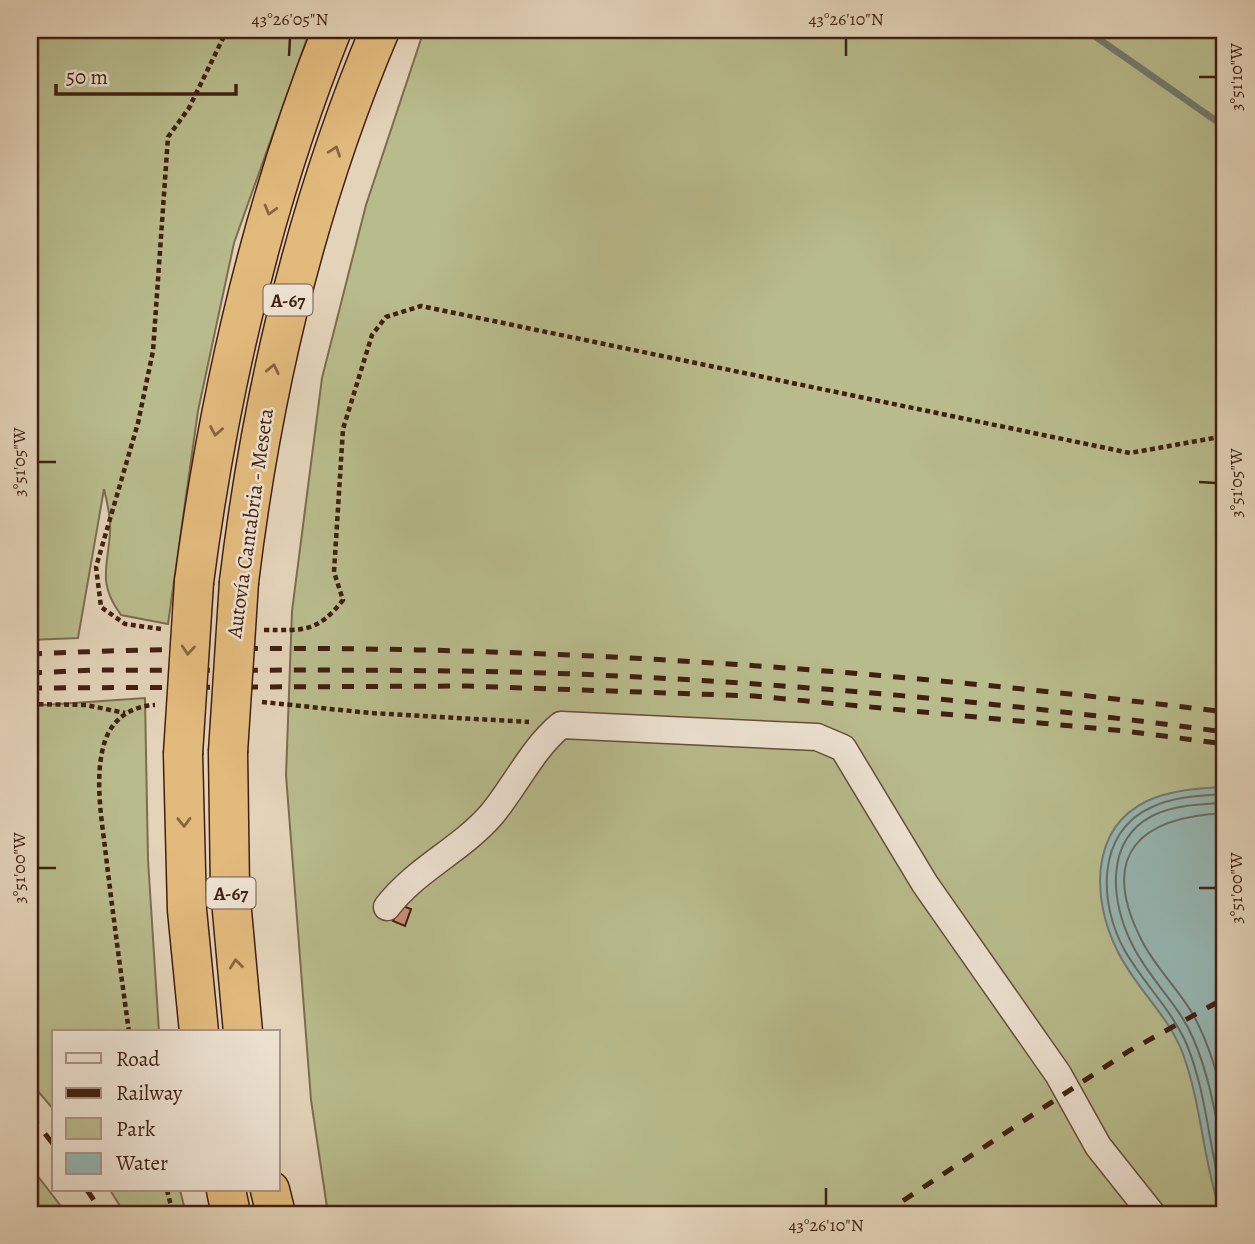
<svg xmlns="http://www.w3.org/2000/svg" width="1255" height="1244" viewBox="0 0 1255 1244" font-family="Alegreya,serif">
  <rect width="100%" height="100%" fill="#e3d3b9"/>
  <filter id="stains"><feTurbulence type="fractalNoise" baseFrequency=".00286" numOctaves="4"/><feColorMatrix values="0 0 0 0 .2 0 0 0 0 .09 0 0 0 0 .02 0 0 0 .5 -.17"/></filter>
  <radialGradient id="worn" r=".72"><stop offset=".6" stop-color="#630" stop-opacity="0"/><stop offset="1" stop-color="#630" stop-opacity=".3"/></radialGradient>
  <path fill="#b8bb8c" stroke="#7d6d4e" stroke-width="2" d="M 30,30 L 310,30 L 234,243 L 198,411 L 168,624 L 121,615 C 97,583 108,567 110,532 C 111,519 107,501 104,489 L 78,638 L 30,640 Z
    M 424,30 L 1225,30 L 1225,1214 L 328,1214 L 311,1100 L 286,775 L 292,611 L 322,378 L 366,205 Z
    M 145,698 L 148,860 L 159,1032 L 54,1032 L 54,1110 L 30,1082 L 30,706 Z
    M 30,1166 L 67,1214 L 30,1214 Z
    M 110,1190 L 180,1190 L 186,1214 L 125,1214 Z"/>
  <path fill="#95b7b3" stroke="#747a72" stroke-width="2" d="M 1225,787 L 1225,1214 L 1221,1214 C 1203,1162 1202,1106 1183,1054 C 1168,1014 1135,988 1117,950 C 1092,900 1089,829 1147,801 C 1171,790 1199,788 1225,787 Z"/>
  <g fill="none" stroke-linecap="round" stroke-linejoin="round">
    <path stroke="#6c6b62" stroke-width="2" d="M 1225,794 C 1200,796 1175,796 1152,807 C 1095,832 1099,905 1125,951 C 1144,984 1172,1010 1187,1045 C 1208,1097 1209,1153 1225,1206
      M 1225,803 C 1201,804 1174,805 1152,816 C 1104,841 1111,903 1132,944 C 1148,978 1178,1003 1193,1038 C 1211,1079 1217,1124 1225,1167
      M 1225,813 C 1141,817 1098,853 1141,939 C 1155,968 1180,990 1195,1018 C 1210,1047 1219,1078 1225,1109"/>
    <path stroke="#747a72" stroke-width="7" d="M 1086,30 L 1225,127"/>
  </g>
  <path fill="#ce9077" stroke="#421f11" stroke-width="2" d="M 400,905 L 411,909 L 405,926 L 393,921 Z"/>
  <g fill="none" stroke-linecap="round" stroke-linejoin="round">
    <g stroke="#6a4c3b" stroke-width="29">
      <path id="street" d="M 387,907 C 416,869 461,850 492,814 C 516,785 532,749 561,725 L 817,737 L 843,748 L 925,884 L 1058,1074 L 1098,1146 L 1152,1214"/>
    </g>
    <g stroke="#421f11" stroke-width="41">
      <path id="highway" d="M 194,582 C 219,392 261,208 332,30
        M 239,582 C 262,392 305,207 380,30
        M 228,752 L 230,889 L 243,1032
        M 183,754 L 187,910 L 199,1032
        M 226,1190 L 231,1214
        M 270,1190 L 276,1214"/>
    </g>
    <path stroke="#421f11" stroke-width="4.5" stroke-dasharray="5 3.5" stroke-linecap="butt" d="M 161,629 L 125,624 L 101,607 L 96,567 L 138,423 L 153,351 L 168,137 L 189,108 L 227,30
      M 264,630 C 304,630 317,633 343,600 L 334,572 L 343,429 L 372,335 L 386,317 L 421,306 L 1130,453 L 1225,436
      M 262,702 L 370,713 L 529,722
      M 30,704 L 86,705 L 125,713
      M 129,1032 C 121,974 113,915 106,856 C 102,821 94,779 104,744 C 111,720 130,706 155,705
      M 167,1190 L 173,1214"/>
    <use href="#street" stroke="#ede2d2" stroke-width="26"/>
    <use href="#highway" stroke="#e2ba7c" stroke-width="38"/>
    <path stroke="#421f11" stroke-width="5" stroke-dasharray="12 12" stroke-linecap="butt" d="M 30,654 C 429,636 829,663 1225,712
      M 30,673 L 96,670 C 255,671 415,668 574,674 C 792,683 1009,703 1225,732
      M 30,688 L 467,686 L 754,696 L 1125,731 L 1225,744
      M 30,1115 L 54,1145
      M 87,1190 L 103,1214
      M 883,1214 L 1129,1051 L 1225,998"/>
    <g stroke="#421f11" stroke-width="41" stroke-linecap="butt">
      <path id="highway-bridge" d="M 228,752 L 239,582
        M 183,754 L 194,582"/>
    </g>
    <use href="#highway-bridge" stroke="#e2ba7c" stroke-width="38"/>
  </g>
  <defs><path id="oneway-chevron" d="M-2-3.5L2.5 0L-2 3.5" fill="none" stroke-width="1.6" stroke-linecap="round" stroke-linejoin="round" transform="scale(1.75)"/></defs>
  <g stroke="#8a6541">
    <use href="#oneway-chevron" transform="translate(335 151) rotate(-71)"/>
    <use href="#oneway-chevron" transform="translate(270 210) rotate(106)"/>
    <use href="#oneway-chevron" transform="translate(273 369) rotate(-78)"/>
    <use href="#oneway-chevron" transform="translate(216 431) rotate(100)"/>
    <use href="#oneway-chevron" transform="translate(188 650) rotate(95)"/>
    <use href="#oneway-chevron" transform="translate(184 822) rotate(89)"/>
    <use href="#oneway-chevron" transform="translate(236 964) rotate(-96)"/>
  </g>
  <path fill="none" stroke="#421f11" stroke-width="2.5" d="M 289,56 L 290,38M 846,56 L 846,38M 1199,77 L 1216,77M 38,462 L 56,462M 1199,482 L 1216,483M 38,868 L 56,868M 1199,888 L 1216,888M 826,1206 L 826,1188"/>
  <g text-anchor="middle" stroke-width="5" stroke-linejoin="round" paint-order="stroke">
    <g fill="#ede2d2" stroke="#755a4b" stroke-width="2">
      <rect x="263.5" y="284.5" width="49" height="31" rx="5"/>
      <rect x="206.5" y="877.5" width="49" height="31" rx="5"/>
    </g>
    <g font-size="19" font-weight="bold" fill="#421f11">
      <text x="288" y="307">A-67</text>
      <text x="231" y="900">A-67</text>
    </g>
    <g font-size="21" fill="#421f11" stroke="#ede2d2">
      <text transform="translate(250 523) rotate(-82)" y="7">Autovía Cantabria - Meseta</text>
    </g>
  </g>
  <rect width="1255" height="1244" fill="none" stroke="#e3d3b9" stroke-width="77"/>
  <rect x="52" y="1030" width="228" height="161" fill="#ede2d2" stroke="#a99485" stroke-width="2"/>
  <rect x="66" y="1053" width="35" height="10" fill="#ede2d2" stroke="#a99485" stroke-width="2"/>
  <text x="116" y="1066" font-size="21" fill="#421f11">Road</text>
  <rect x="66" y="1088" width="35" height="10" fill="#421f11" stroke="#a99485" stroke-width="2"/>
  <text x="116" y="1100" font-size="21" fill="#421f11">Railway</text>
  <rect x="66" y="1118" width="35" height="21" fill="#b8bb8c" stroke="#a99485" stroke-width="2"/>
  <text x="116" y="1136" font-size="21" fill="#421f11">Park</text>
  <rect x="66" y="1153" width="35" height="21" fill="#95b7b3" stroke="#a99485" stroke-width="2"/>
  <text x="116" y="1170" font-size="21" fill="#421f11">Water</text>
  <path d="M56 84v10h180v-10" fill="none" stroke="#421f11" stroke-width="3.5"/>
  <text x="66" y="84" font-size="21" fill="#421f11" stroke="#ede2d2" stroke-width="5" paint-order="stroke">50 m</text>
  <rect x="38" y="38" width="1178" height="1168" fill="none" stroke="#421f11" stroke-width="2.5"/>
  <g font-size="18" text-anchor="middle" fill="#421f11">
    <text x="290" y="25">43°26'05"N</text>
    <text x="846" y="25">43°26'10"N</text>
    <text transform="translate(1236 77) rotate(-90)" y="6">3°51'10"W</text>
    <text transform="translate(19 462) rotate(-90)" y="6">3°51'05"W</text>
    <text transform="translate(1236 483) rotate(-90)" y="6">3°51'05"W</text>
    <text transform="translate(19 868) rotate(-90)" y="6">3°51'00"W</text>
    <text transform="translate(1236 888) rotate(-90)" y="6">3°51'00"W</text>
    <text x="826" y="1231">43°26'10"N</text>
  </g>
  <rect width="100%" height="100%" filter="url(#stains)"/>
  <rect width="100%" height="100%" fill="url(#worn)"/>
</svg>
